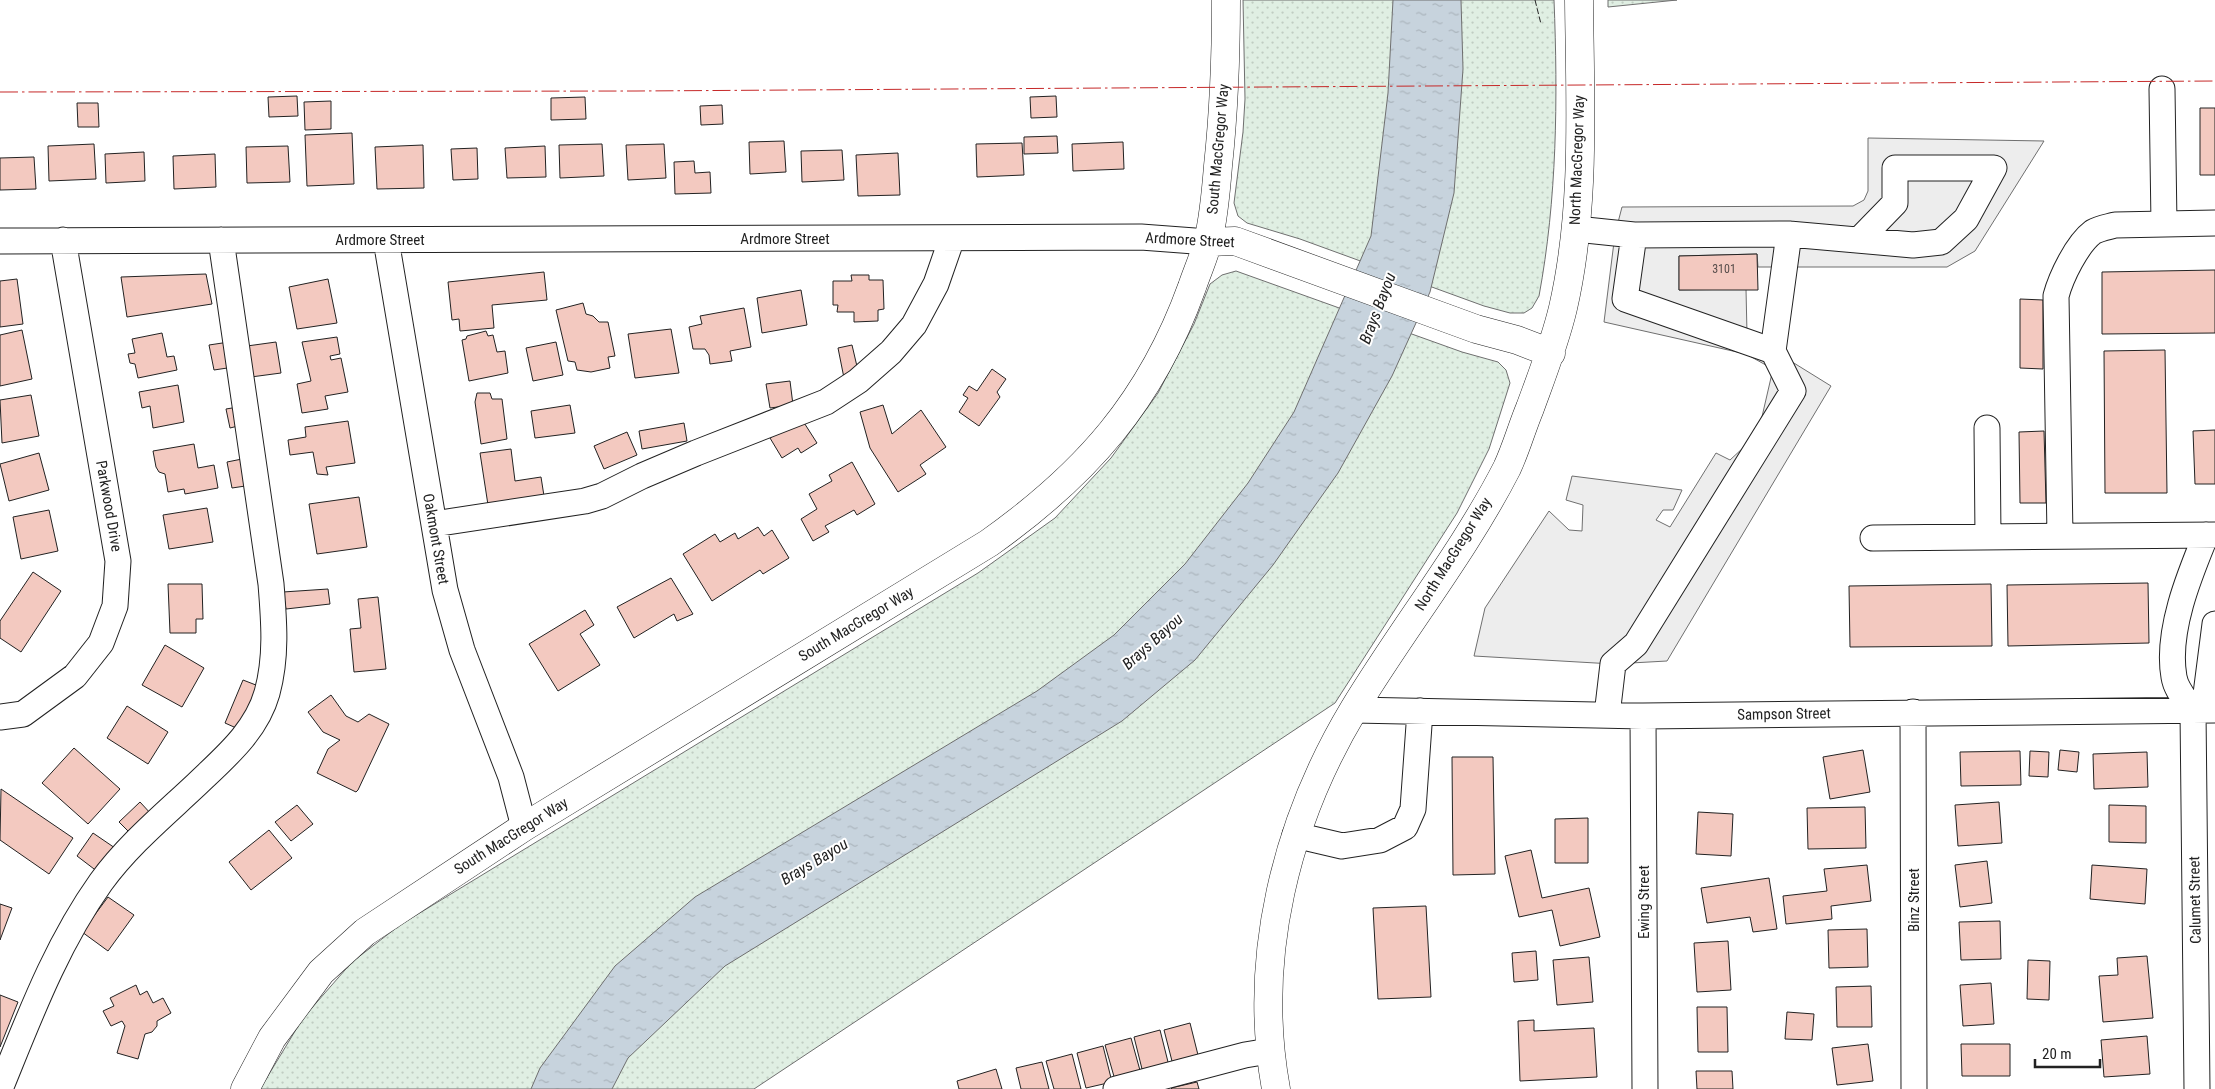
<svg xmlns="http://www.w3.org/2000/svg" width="2215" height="1089" viewBox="0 0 2215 1089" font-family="'Roboto Condensed',sans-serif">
  <defs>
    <pattern id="park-dots" width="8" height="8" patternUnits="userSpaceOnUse" patternTransform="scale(1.25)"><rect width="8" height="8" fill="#e0efe3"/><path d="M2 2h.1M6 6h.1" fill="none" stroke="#c0cdc2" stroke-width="1.8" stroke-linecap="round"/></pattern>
    <pattern id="water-ripples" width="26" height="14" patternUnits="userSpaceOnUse" patternTransform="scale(1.25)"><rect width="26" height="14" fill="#c7d3dd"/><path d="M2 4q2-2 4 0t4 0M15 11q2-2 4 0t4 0" fill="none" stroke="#abb5bd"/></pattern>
  </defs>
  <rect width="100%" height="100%" fill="#fff"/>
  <path fill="url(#park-dots)" stroke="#6f6f6f" d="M 1243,0 L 1554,0 C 1558,99 1557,199 1539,296 L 1532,308 L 1524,313 L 1510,313 L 1484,306 L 1300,239 L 1247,223 L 1238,216 L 1234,203 L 1243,132 L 1245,99 Z
    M 1608,0 L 1677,0 L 1608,7 Z
    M 1236,271 L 1462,352 L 1498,362 L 1506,370 L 1510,383 L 1489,449 L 1457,513 L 1335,703 L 754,1089 L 260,1089 L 303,1018 L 352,962 L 400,925 L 978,573 L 1055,518 L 1111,458 L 1158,393 L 1194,324 L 1210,284 L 1222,275 Z"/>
  <path fill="#ededed" stroke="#6f6f6f" d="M 1868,138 L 2044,141 L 1975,251 L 1947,267 L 1758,267 L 1757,254 L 1679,256 L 1679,290 L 1746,289 L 1747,334 L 1831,386 L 1667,661 L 1613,664 L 1474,656 L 1485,608 L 1549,511 L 1569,530 L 1582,531 L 1583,505 L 1566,500 L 1572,476 L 1682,490 L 1673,510 L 1663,510 L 1656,520 L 1670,527 L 1716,453 L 1730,460 L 1758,434 L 1773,369 L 1746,354 L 1604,322 L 1615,234 L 1622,207 L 1853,206 L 1864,200 L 1868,191 Z"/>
  <path fill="url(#water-ripples)" stroke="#6f6f6f" d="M 1393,0 L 1461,0 L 1463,69 L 1454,193 L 1430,292 L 1392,376 L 1338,473 L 1273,565 L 1195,660 L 1122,721 L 725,966 L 628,1058 L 612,1089 L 531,1089 L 540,1068 L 615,966 L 695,897 L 1037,691 L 1114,635 L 1185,564 L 1248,483 L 1294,412 L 1371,236 L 1388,93 Z"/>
  <path fill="#f3c9c0" stroke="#222" d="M 297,96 L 298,116 L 269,117 L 268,97 Z
    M 1056,96 L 1057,117 L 1031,118 L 1030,97 Z
    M 585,97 L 586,119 L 551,120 L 551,98 Z
    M 331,101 L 331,129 L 305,130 L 304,102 Z
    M 77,103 L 98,103 L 99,127 L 78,127 Z
    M 722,105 L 723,124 L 701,125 L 700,106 Z
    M 2200,108 L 2215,108 L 2215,175 L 2200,175 Z
    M 352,133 L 354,184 L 307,186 L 305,135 Z
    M 1057,136 L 1058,153 L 1024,154 L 1024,137 Z
    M 784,141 L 786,172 L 750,174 L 749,142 Z
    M 1123,142 L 1124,169 L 1073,171 L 1072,144 Z
    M 1022,143 L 1024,175 L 977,177 L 976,144 Z
    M 94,144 L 96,179 L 49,181 L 48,146 Z
    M 602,144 L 604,176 L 560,178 L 559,145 Z
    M 664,144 L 666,178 L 628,180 L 626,145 Z
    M 423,145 L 424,188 L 377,189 L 375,147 Z
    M 288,146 L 290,182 L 247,183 L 246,147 Z
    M 545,146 L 546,177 L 507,178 L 505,148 Z
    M 477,148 L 478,179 L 453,180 L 451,149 Z
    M 842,150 L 844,180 L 802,182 L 801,151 Z
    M 144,152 L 145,181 L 106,183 L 105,154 Z
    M 898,153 L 900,195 L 858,196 L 856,155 Z
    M 215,154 L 216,187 L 174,189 L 173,156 Z
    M 34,157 L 36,189 L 0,190 L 0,158 Z
    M 694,161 L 695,173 L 710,172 L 711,193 L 675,194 L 674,162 Z
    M 1757,254 L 1758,290 L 1679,290 L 1679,256 Z
    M 2215,270 L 2215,333 L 2102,334 L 2102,272 Z
    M 544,272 L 547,300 L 492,305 L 494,328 L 460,331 L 459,319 L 452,320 L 448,282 Z
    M 206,274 L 212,304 L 127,317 L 121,277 Z
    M 851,275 L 869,275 L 869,280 L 883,280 L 884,309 L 878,310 L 878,321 L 854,322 L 854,312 L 837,312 L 838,305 L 833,305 L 833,281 L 852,281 Z
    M 17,279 L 23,324 L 0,327 L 0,281 Z
    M 328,279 L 337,323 L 297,329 L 289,287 Z
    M 801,290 L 807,325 L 762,333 L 757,298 Z
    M 2020,299 L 2043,300 L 2043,369 L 2020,368 Z
    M 583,303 L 586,314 L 593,316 L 599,322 L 608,322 L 615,356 L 608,357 L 610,368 L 591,372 L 577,370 L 575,362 L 568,361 L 556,310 Z
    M 744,308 L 751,347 L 730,351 L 732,361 L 710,364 L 709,355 L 705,349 L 693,349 L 689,327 L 702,324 L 700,316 Z
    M 671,329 L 679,373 L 635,378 L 628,334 Z
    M 22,330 L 32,379 L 0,386 L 0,335 Z
    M 486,331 L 488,336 L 493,335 L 497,352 L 505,351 L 508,373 L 469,381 L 462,340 L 466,339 L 467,336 Z
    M 162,333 L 167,357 L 174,356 L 177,370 L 138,378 L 135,364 L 130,363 L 128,354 L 135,353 L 132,339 Z
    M 337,337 L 340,354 L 330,356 L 331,360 L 341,358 L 348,392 L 325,396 L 328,409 L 302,413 L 297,384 L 311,381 L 302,342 Z
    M 229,342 L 234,367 L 214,370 L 209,345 Z
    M 276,342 L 281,373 L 251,377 L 247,346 Z
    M 556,342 L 563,375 L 533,381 L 526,348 Z
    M 852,345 L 859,375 L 844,378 L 838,348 Z
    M 2165,350 L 2167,493 L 2105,493 L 2104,351 Z
    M 992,369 L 1006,379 L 997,392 L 1000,397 L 979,426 L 959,412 L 968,398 L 963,395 L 969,386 L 977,391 Z
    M 790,381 L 793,405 L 770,408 L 766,384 Z
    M 178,385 L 184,422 L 153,428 L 150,406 L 142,408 L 139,392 Z
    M 477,393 L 490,393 L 492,399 L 502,399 L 507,439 L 481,444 L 475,402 Z
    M 31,395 L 39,436 L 2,443 L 0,400 Z
    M 570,405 L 575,433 L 535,438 L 531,411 Z
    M 883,405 L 892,434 L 921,410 L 946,447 L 920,465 L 926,474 L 898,492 L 870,448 L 860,412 Z
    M 238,407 L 242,425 L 230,428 L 226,409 Z
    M 801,418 L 817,443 L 801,453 L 798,448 L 782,458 L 770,438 Z
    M 348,421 L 355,463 L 326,467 L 328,475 L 317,474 L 313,452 L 290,455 L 288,440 L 306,437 L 305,427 Z
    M 684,423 L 687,441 L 642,449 L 639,431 Z
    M 2215,430 L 2215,484 L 2195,484 L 2193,431 Z
    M 2044,431 L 2046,503 L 2020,503 L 2019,432 Z
    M 627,432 L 637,455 L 604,469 L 594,446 Z
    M 194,444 L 198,468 L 214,465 L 218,488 L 185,494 L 184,489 L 168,492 L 165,474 L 159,472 L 156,467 L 153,451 Z
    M 511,449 L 515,481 L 541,477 L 544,496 L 488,505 L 480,453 Z
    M 39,453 L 49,490 L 9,501 L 0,464 Z
    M 247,458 L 252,485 L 232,488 L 227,462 Z
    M 852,462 L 875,504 L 857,515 L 854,510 L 825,526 L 829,532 L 813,541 L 801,519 L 817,509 L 809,494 L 832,481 L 829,475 Z
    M 359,497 L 367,547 L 317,554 L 309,504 Z
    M 207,508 L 213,542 L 169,549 L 163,515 Z
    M 49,510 L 58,551 L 21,559 L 13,517 Z
    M 758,527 L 764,536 L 772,530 L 789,558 L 763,574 L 760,570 L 712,601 L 683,554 L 715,534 L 720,542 L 735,533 L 738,539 Z
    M 33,572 L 61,591 L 21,652 L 0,638 L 0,621 Z
    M 671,578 L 693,614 L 677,621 L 674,614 L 634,638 L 617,607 Z
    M 2148,583 L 2149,643 L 2008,646 L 2007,585 Z
    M 168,584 L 202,584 L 203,619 L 196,619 L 196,633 L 170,633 Z
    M 1991,584 L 1992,646 L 1850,647 L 1849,586 Z
    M 328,589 L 330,604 L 286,609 L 283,592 Z
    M 378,597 L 386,669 L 354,672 L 350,629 L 361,628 L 358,599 Z
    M 585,610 L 594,625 L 580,634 L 600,665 L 558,691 L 529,644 Z
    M 165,645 L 204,668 L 182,707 L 142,685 Z
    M 243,680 L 261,687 L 243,731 L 225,723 Z
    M 331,695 L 346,716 L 358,722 L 369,714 L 389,724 L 358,790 L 356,792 L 317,773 L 328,749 L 340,740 L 323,732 L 308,712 Z
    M 127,706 L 168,732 L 148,764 L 107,738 Z
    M 74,748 L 120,789 L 88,824 L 42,783 Z
    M 1863,750 L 1870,792 L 1830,799 L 1823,757 Z
    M 2060,750 L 2079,752 L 2077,772 L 2058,770 Z
    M 2020,751 L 2021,785 L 1961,786 L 1960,752 Z
    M 2030,751 L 2049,752 L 2048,777 L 2029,776 Z
    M 2147,752 L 2148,787 L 2094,789 L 2093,754 Z
    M 1452,757 L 1493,757 L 1495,874 L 1453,875 Z
    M 1,789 L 73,838 L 49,874 L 0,840 Z
    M 140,802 L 152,815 L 132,835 L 119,822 Z
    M 1999,802 L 2002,843 L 1958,846 L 1955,805 Z
    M 297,805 L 313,824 L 291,841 L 275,822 Z
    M 2109,805 L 2146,806 L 2146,843 L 2109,842 Z
    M 1865,807 L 1866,848 L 1808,849 L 1807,808 Z
    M 1698,812 L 1733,814 L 1731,856 L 1696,854 Z
    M 1588,818 L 1588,863 L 1555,863 L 1555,819 Z
    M 269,830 L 292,858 L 251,890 L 229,862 Z
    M 93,833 L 115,848 L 98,872 L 77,856 Z
    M 1531,850 L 1542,898 L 1589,888 L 1600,937 L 1560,946 L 1552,910 L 1519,917 L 1505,856 Z
    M 1987,861 L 1992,903 L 1960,907 L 1955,865 Z
    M 1867,865 L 1871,901 L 1831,906 L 1832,919 L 1786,924 L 1783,896 L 1827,891 L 1824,869 Z
    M 2092,865 L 2147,869 L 2145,904 L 2090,899 Z
    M 1769,878 L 1777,929 L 1753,932 L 1750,917 L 1707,923 L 1701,888 Z
    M 108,897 L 134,915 L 108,951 L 82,932 Z
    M 0,904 L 12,908 L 0,940 Z
    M 1426,906 L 1431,997 L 1378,999 L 1373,908 Z
    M 2000,921 L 2001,959 L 1961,960 L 1959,922 Z
    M 1867,929 L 1868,967 L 1829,968 L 1828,930 Z
    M 1728,941 L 1731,990 L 1697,992 L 1694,943 Z
    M 1536,951 L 1538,980 L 1514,982 L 1512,953 Z
    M 2147,956 L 2153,1018 L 2103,1022 L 2099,976 L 2118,975 L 2117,958 Z
    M 1589,957 L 1593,1002 L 1557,1005 L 1553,960 Z
    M 2028,960 L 2050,961 L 2049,1000 L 2027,999 Z
    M 1991,983 L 1994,1024 L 1963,1026 L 1960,985 Z
    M 136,985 L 140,995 L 147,991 L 153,1003 L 163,998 L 171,1013 L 157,1021 L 157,1026 L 152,1032 L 145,1034 L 138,1059 L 117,1053 L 125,1026 L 122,1021 L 111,1026 L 103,1011 L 114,1006 L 110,998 Z
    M 1871,986 L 1872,1027 L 1837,1027 L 1836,987 Z
    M 0,995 L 18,1002 L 0,1047 Z
    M 1697,1007 L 1727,1007 L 1728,1052 L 1698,1052 Z
    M 1787,1012 L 1814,1014 L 1812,1040 L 1785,1039 Z
    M 1534,1020 L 1534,1031 L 1594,1028 L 1597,1077 L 1520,1081 L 1518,1021 Z
    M 1190,1023 L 1199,1059 L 1173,1065 L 1164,1030 Z
    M 1160,1030 L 1169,1066 L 1143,1073 L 1134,1037 Z
    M 2147,1036 L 2150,1074 L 2104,1077 L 2101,1040 Z
    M 1131,1038 L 1141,1074 L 1115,1080 L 1105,1045 Z
    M 1868,1044 L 1873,1081 L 1837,1085 L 1832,1048 Z
    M 1961,1044 L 2010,1044 L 2010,1076 L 1962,1076 Z
    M 1103,1046 L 1112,1082 L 1086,1088 L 1077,1053 Z
    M 1072,1054 L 1081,1089 L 1054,1089 L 1046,1061 Z
    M 1042,1062 L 1049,1089 L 1021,1089 L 1016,1068 Z
    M 996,1069 L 1002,1089 L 959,1089 L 957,1081 Z
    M 1696,1071 L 1732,1071 L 1733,1089 L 1697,1089 Z
    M 1197,1082 L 1199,1089 L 1172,1089 L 1171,1088 Z"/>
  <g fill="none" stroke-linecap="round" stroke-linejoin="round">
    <g stroke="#222" stroke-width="27">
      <path id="minor" d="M 2162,89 L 2164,224
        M 1576,229 L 1634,235 L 1789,234 L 1913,245 L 1941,242 L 1966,219 L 1994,168 L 1895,168 L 1895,203 L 1859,240
        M 386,240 L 445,590 L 462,650 L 511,777 L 524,827
        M 0,241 L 1141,237 L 1208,242
        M 1773,351 L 1789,234
        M 1987,428 L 1988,537
        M 434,524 L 585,501 L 602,496 L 642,476 L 696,453 L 826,402 L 858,381 L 891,352 L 914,325 L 936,284 L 952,238
        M 2060,536 L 2056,296 C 2061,277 2077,244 2093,232 C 2100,228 2108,227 2115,225 L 2215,223
        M 1873,538 L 2215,535
        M 1354,710 L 1643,716 L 2215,710
        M 2193,711 L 2206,694 L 2215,624
        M 1913,712 L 1914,1089
        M 1607,715 L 1613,664 L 1636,644 L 1793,391 L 1773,351 L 1625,299 L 1634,235
        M 1643,716 L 1645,1089
        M 0,717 L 23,714 L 75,676 L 101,643 L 115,606 L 118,561 L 63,240
        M 1295,835 L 1342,846 L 1380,840 L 1405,827 L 1413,809 L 1420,711
        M 0,1089 C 29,1018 56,945 101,882 C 128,845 163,816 196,785 C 224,758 256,732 267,693 C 277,657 274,621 271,584 L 221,240
        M 1116,1089 L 1245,1055 L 1269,1051
        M 2197,1089 L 2193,711 C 2186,700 2176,690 2174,677 C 2166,632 2189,576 2206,535"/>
    </g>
    <g stroke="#222" stroke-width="29">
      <path id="major" d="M 1208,242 L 1235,241 L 1476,329 L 1517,340 L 1551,353
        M 245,1089 L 272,1038 L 321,972 L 365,932 L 524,827 L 989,543 C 1086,474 1151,401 1192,287 C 1197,272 1204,257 1208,241 C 1214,217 1216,191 1218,166 C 1224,110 1226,56 1226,0
        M 1276,1089 C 1252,958 1286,822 1354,709 C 1403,628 1464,552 1507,468 C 1516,449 1522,427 1530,408 C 1542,375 1555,342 1563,308 C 1586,208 1580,102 1579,0"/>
    </g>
    <use href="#minor" stroke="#fff" stroke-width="25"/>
    <use href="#major" stroke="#fff" stroke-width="28"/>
    <path stroke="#222" stroke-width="1" stroke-dasharray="6 2.5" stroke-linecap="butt" d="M 1535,0 L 1541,24"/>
    <path stroke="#c62828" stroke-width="1" stroke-dasharray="18 4 2.5 4" stroke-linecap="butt" d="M 0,92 L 637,91 L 2215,81"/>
  </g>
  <g text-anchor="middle" stroke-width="4" stroke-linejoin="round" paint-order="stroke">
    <g font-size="12" fill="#564c4a">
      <text x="1724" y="273">3101</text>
    </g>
    <g font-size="15" fill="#222" stroke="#fff">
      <text transform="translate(1218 149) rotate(-85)" y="5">South MacGregor Way</text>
      <text transform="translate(1577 160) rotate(-88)" y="5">North MacGregor Way</text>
      <text x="785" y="244">Ardmore Street</text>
      <text x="380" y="245">Ardmore Street</text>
      <text transform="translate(1190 240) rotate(3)" y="5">Ardmore Street</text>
      <text transform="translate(109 506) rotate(80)" y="5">Parkwood Drive</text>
      <text transform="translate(436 539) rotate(80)" y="5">Oakmont Street</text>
      <text transform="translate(1453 554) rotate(-58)" y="5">North MacGregor Way</text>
      <text transform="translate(856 624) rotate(-31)" y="5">South MacGregor Way</text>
      <text transform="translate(1784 714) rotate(-1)" y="5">Sampson Street</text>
      <text transform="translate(511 836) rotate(-32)" y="5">South MacGregor Way</text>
      <text transform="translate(1914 900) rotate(-90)" y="5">Binz Street</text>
      <text transform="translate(2195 900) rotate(-91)" y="5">Calumet Street</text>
      <text transform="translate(1644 902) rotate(-90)" y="5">Ewing Street</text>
    </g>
    <g font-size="16" font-style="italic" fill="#222" stroke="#fff">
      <text transform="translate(1377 308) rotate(-69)" y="6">Brays Bayou</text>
      <text transform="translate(1152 641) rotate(-42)" y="6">Brays Bayou</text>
      <text transform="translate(814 861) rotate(-31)" y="6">Brays Bayou</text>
    </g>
  </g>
  <path d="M2035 1059v8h65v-8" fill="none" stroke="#222222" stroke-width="2.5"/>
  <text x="2042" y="1059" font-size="15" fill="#222222" stroke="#ffffff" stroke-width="4" paint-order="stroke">20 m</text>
</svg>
